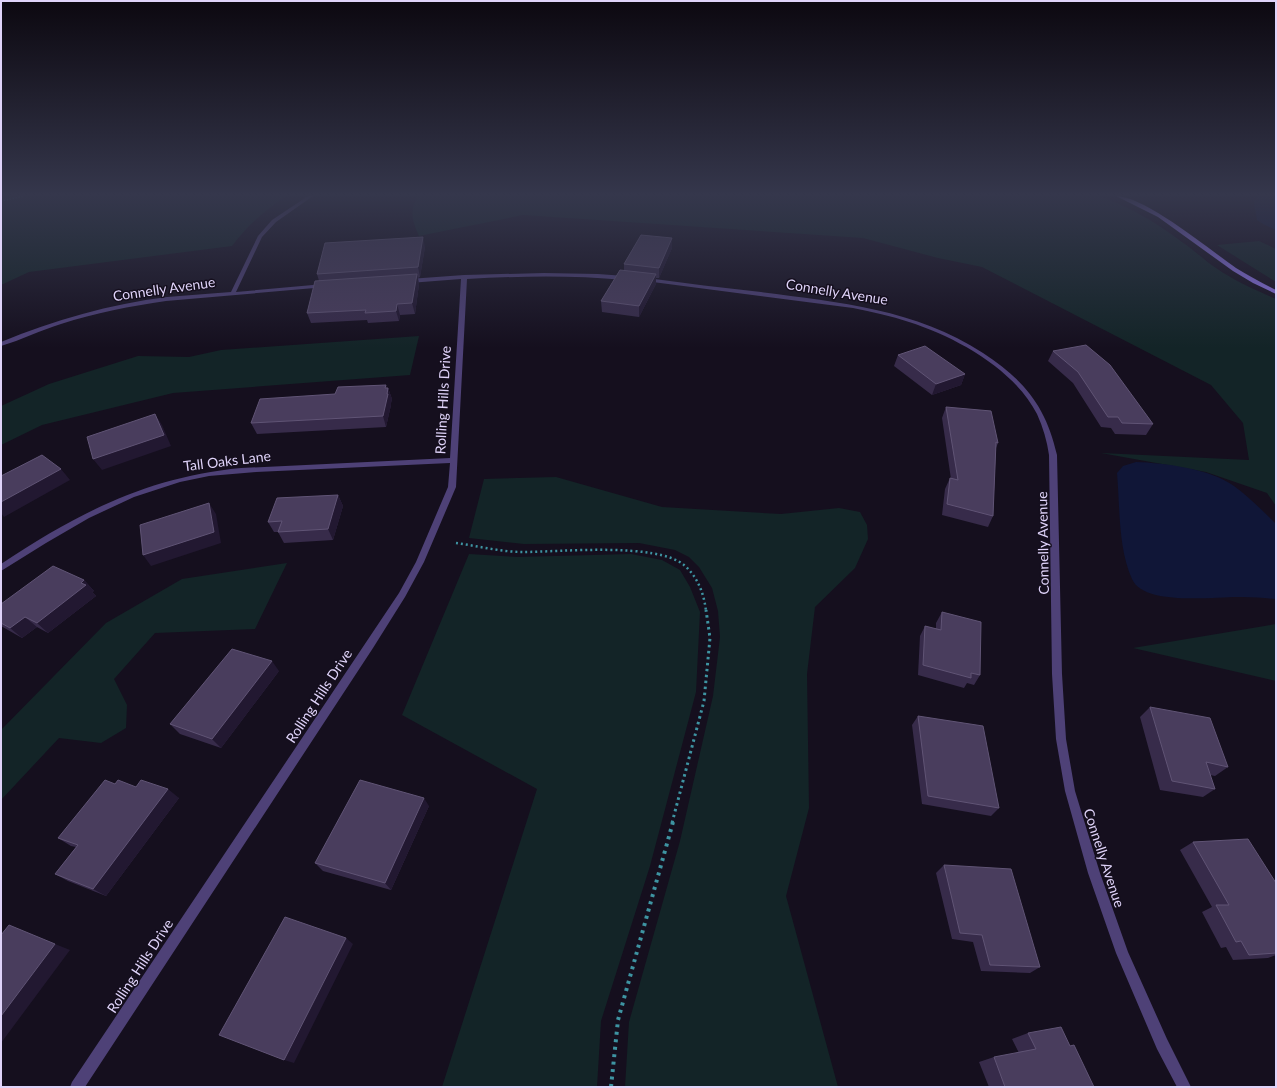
<svg xmlns="http://www.w3.org/2000/svg" width="1277" height="1088" viewBox="0 0 1277 1088" font-family="Lato,sans-serif">
  <rect width="100%" height="100%" fill="#150f1e"/>
  <path fill="#132427" d="M 1,196 L 285,196 L 285,197 C 264,211 247,226 232,246 L 29,272 L 1,285 Z
    M 418,196 L 1099,196 C 1129,206 1157,223 1182,242 C 1194,250 1204,260 1216,268 C 1235,281 1255,290 1276,299 L 1276,506 L 1267,493 L 1206,472 L 1101,453 L 1249,460 L 1243,423 L 1211,385 L 982,267 L 938,258 L 863,238 L 523,215 L 419,236 C 412,221 409,210 418,196 Z
    M 1259,241 L 1276,249 L 1276,282 L 1217,245 Z
    M 419,336 L 410,375 L 173,393 L 42,425 L 1,445 L 1,406 L 49,384 L 138,356 L 189,357 L 221,350 Z
    M 556,477 L 662,507 L 781,514 L 839,508 L 860,512 L 867,525 L 868,539 L 855,568 L 815,607 L 807,674 L 809,808 L 786,896 L 838,1087 L 625,1087 L 629,1022 L 680,841 L 713,696 L 720,637 L 718,611 L 712,588 L 699,567 L 689,557 L 675,550 L 639,543 L 524,544 L 469,538 L 484,479 Z
    M 469,554 L 518,557 L 631,554 L 662,560 L 680,570 L 690,587 L 700,612 L 696,692 L 650,866 L 601,1021 L 597,1087 L 442,1087 L 537,789 L 402,715 Z
    M 287,563 L 255,629 L 155,633 L 114,679 L 127,705 L 126,728 L 101,743 L 59,738 L 1,800 L 1,730 L 106,623 L 182,579 Z
    M 1276,624 L 1276,681 L 1133,648 Z"/>
  <path fill="#101637" d="M 1257,196 L 1276,196 L 1276,230 L 1263,224 L 1257,220 L 1254,203 Z
    M 1136,462 C 1165,463 1211,469 1234,486 C 1249,497 1263,511 1276,524 L 1276,599 C 1265,598 1254,597 1242,597 C 1217,596 1144,607 1132,579 C 1118,548 1120,507 1117,473 L 1123,466 Z"/>
  <g fill="none" stroke-linecap="round" stroke-linejoin="round">
    <path stroke="#3e94a2" stroke-width="1.5" stroke-dasharray="1 2" stroke-linecap="butt" d="M 1,201 L 24,196"/>
    <path stroke="#3e94a2" stroke-width="2.5" stroke-dasharray="2 3" stroke-linecap="butt" d="M 456,543 C 478,546 501,552 523,552 C 561,552 656,542 684,565 C 698,577 704,594 706,611"/>
    <path stroke="#3e94a2" stroke-width="3" stroke-dasharray="2.5 3.5" stroke-linecap="butt" d="M 672,823 L 704,701 L 710,638 L 706,610"/>
    <path stroke="#3e94a2" stroke-width="4" stroke-dasharray="3 4.5" stroke-linecap="butt" d="M 611,1087 L 618,1020 L 673,822"/>
    <path fill="#4e4177" fill-rule="evenodd" d="M 308,196 L 313,196 L 276,222 L 262,237 L 236,292 L 324,284 L 327,286 L 326,287 L 166,301 C 131,306 95,313 61,324 C 41,330 21,340 1,346 L 1,342 C 54,320 110,304 167,297 C 188,295 209,294 231,292 L 258,236 L 272,220 Z
      M 544,273 L 598,274 L 625,276 L 628,278 L 625,280 C 572,275 520,276 467,279 L 456,487 L 424,562 L 405,597 L 373,648 L 85,1087 L 70,1087 L 72,1082 L 399,593 L 416,562 L 448,487 L 450,463 L 256,472 L 209,476 L 180,482 L 134,497 L 89,518 L 46,543 L 1,571 L 1,564 C 78,513 147,477 241,468 L 450,458 L 461,279 L 409,283 L 406,281 L 409,279 L 464,275 Z
      M 647,278 C 685,283 723,288 761,292 C 838,302 916,309 983,353 C 1024,380 1046,406 1057,455 L 1062,674 L 1066,739 L 1075,791 L 1100,873 L 1128,952 L 1167,1039 L 1191,1087 L 1177,1087 L 1157,1049 L 1116,953 L 1088,873 L 1065,791 L 1056,739 L 1052,674 L 1049,455 C 1047,441 1043,427 1037,414 C 1014,369 956,337 909,322 C 891,316 872,312 853,308 L 645,281 L 644,280 Z"/>
    <path fill="#9177ec" fill-rule="evenodd" d="M 1116,196 C 1145,196 1210,250 1236,268 C 1249,276 1262,283 1276,290 L 1276,294 L 1253,283 L 1233,271 L 1158,217 Z"/>
  </g>
  <path fill="#372b4a" d="M 672,238 L 672,248 L 659,278 L 656,278 L 656,284 L 639,317 L 602,312 L 601,301 L 624,270 L 624,264 Z
    M 425,247 L 420,277 L 418,278 L 419,284 L 415,314 L 400,315 L 399,321 L 368,323 L 367,320 L 311,323 L 307,313 L 319,281 L 317,274 Z
    M 1053,351 L 1153,424 L 1146,435 L 1115,434 L 1111,428 L 1101,427 L 1073,383 L 1048,361 Z
    M 898,355 L 965,374 L 961,385 L 932,395 L 894,366 Z
    M 388,388 L 392,399 L 391,403 L 391,405 L 386,427 L 257,434 L 251,423 L 335,394 Z
    M 946,407 L 998,443 L 996,448 L 993,516 L 988,527 L 942,515 L 945,489 L 950,478 L 951,479 L 942,418 Z
    M 338,495 L 343,506 L 333,540 L 284,543 L 278,532 L 274,532 L 268,522 Z
    M 84,580 L 94,591 L 92,592 L 96,596 L 48,633 L 37,627 L 22,638 L 1,626 L 1,604 Z
    M 942,612 L 980,675 L 974,685 L 967,683 L 964,688 L 918,675 L 920,636 L 925,626 L 936,629 L 936,623 Z
    M 279,671 L 221,748 L 180,734 L 170,724 Z
    M 1150,707 L 1228,767 L 1215,776 L 1210,775 L 1215,789 L 1203,797 L 1160,790 L 1140,717 Z
    M 918,716 L 999,808 L 991,816 L 922,804 L 912,725 Z
    M 115,784 L 136,787 L 179,798 L 106,896 L 68,881 L 55,874 L 76,847 L 71,846 L 58,838 Z
    M 429,806 L 391,890 L 323,871 L 315,863 Z
    M 1193,842 L 1276,883 L 1276,955 L 1268,958 L 1233,960 L 1226,947 L 1221,948 L 1202,912 L 1212,907 L 1180,850 Z
    M 944,865 L 1040,967 L 1030,973 L 981,971 L 973,942 L 952,939 L 936,873 Z
    M 1028,1033 L 1070,1046 L 1094,1087 L 989,1087 L 979,1062 L 994,1057 L 1019,1053 L 1012,1039 Z"/>
  <path fill="#221831" d="M 423,237 L 425,247 L 420,277 L 418,267 Z
    M 672,238 L 672,248 L 659,278 L 659,268 Z
    M 417,274 L 419,284 L 415,314 L 412,303 Z
    M 656,274 L 656,284 L 639,317 L 639,306 Z
    M 397,304 L 400,315 L 399,321 L 396,311 Z
    M 965,374 L 961,385 L 932,395 L 936,384 Z
    M 386,385 L 388,390 L 388,388 L 392,399 L 391,403 L 391,405 L 386,427 L 383,416 Z
    M 155,414 L 162,425 L 171,446 L 102,470 L 93,459 Z
    M 61,469 L 70,480 L 4,517 L 1,513 L 1,502 Z
    M 338,495 L 343,506 L 333,540 L 328,529 Z
    M 209,503 L 216,514 L 221,543 L 151,566 L 143,555 Z
    M 84,580 L 94,591 L 92,592 L 96,596 L 48,633 L 37,623 Z
    M 25,617 L 37,627 L 22,638 L 10,628 Z
    M 272,661 L 279,671 L 221,748 L 212,739 Z
    M 168,789 L 179,798 L 106,896 L 93,889 Z
    M 424,798 L 429,806 L 391,890 L 385,883 Z
    M 346,938 L 353,944 L 294,1063 L 284,1060 Z
    M 55,944 L 70,950 L 1,1043 L 1,1016 Z"/>
  <path fill="#493d5d" stroke="#605475" d="M 641,235 L 672,238 L 659,268 L 624,264 Z
    M 423,237 L 418,267 L 317,274 L 325,243 Z
    M 620,270 L 656,274 L 639,306 L 601,301 Z
    M 417,274 L 412,303 L 397,304 L 396,311 L 365,313 L 366,310 L 307,313 L 315,281 Z
    M 1086,345 L 1110,365 L 1153,424 L 1122,423 L 1118,417 L 1108,417 L 1078,372 L 1053,351 Z
    M 925,346 L 965,374 L 936,384 L 898,355 Z
    M 386,385 L 385,388 L 388,388 L 387,394 L 388,394 L 383,416 L 251,423 L 260,399 L 335,394 L 338,387 Z
    M 946,407 L 991,411 L 998,443 L 996,442 L 993,516 L 947,504 L 950,478 L 958,480 Z
    M 155,414 L 164,435 L 93,459 L 87,437 Z
    M 42,455 L 61,469 L 1,502 L 1,476 Z
    M 338,495 L 328,529 L 278,532 L 282,521 L 268,522 L 277,498 Z
    M 209,503 L 214,532 L 143,555 L 140,525 Z
    M 53,566 L 84,580 L 81,583 L 86,585 L 37,623 L 25,617 L 10,628 L 1,623 L 1,604 Z
    M 942,612 L 981,622 L 980,675 L 971,673 L 971,678 L 923,665 L 925,626 L 941,630 Z
    M 232,649 L 272,661 L 212,739 L 170,724 Z
    M 1150,707 L 1210,718 L 1228,767 L 1206,762 L 1215,789 L 1172,781 Z
    M 918,716 L 983,726 L 999,808 L 928,796 Z
    M 105,780 L 115,784 L 118,780 L 136,787 L 141,780 L 168,789 L 93,889 L 55,874 L 78,845 L 58,838 Z
    M 360,780 L 424,798 L 385,883 L 315,863 Z
    M 1248,839 L 1276,883 L 1276,953 L 1249,955 L 1241,941 L 1236,942 L 1216,905 L 1229,905 L 1193,842 Z
    M 944,865 L 1011,869 L 1040,967 L 990,965 L 982,935 L 960,933 Z
    M 285,917 L 346,938 L 284,1060 L 219,1035 Z
    M 9,925 L 55,944 L 1,1016 L 1,935 Z
    M 1061,1027 L 1070,1046 L 1074,1045 L 1094,1087 L 1005,1087 L 994,1057 L 1036,1049 L 1028,1033 Z"/>
  <linearGradient id="sky" x2="0" y2="1"><stop stop-color="#0c0810"/><stop offset="0.56" stop-color="#35374c"/><stop offset="1" stop-color="#35374c" stop-opacity="0"/></linearGradient>
  <rect width="1277" height="348" fill="url(#sky)"/>
  <g text-anchor="middle" stroke-width="3" stroke-linejoin="round" paint-order="stroke">
    <g font-size="14" fill="#dfd3f9" stroke="#150f1e">
      <text transform="translate(164 289) rotate(-8)" y="5">Connelly Avenue</text>
      <text transform="translate(837 292) rotate(9)" y="5">Connelly Avenue</text>
      <text transform="translate(443 400) rotate(-87)" y="5">Rolling Hills Drive</text>
      <text transform="translate(227 461) rotate(-7)" y="5">Tall Oaks Lane</text>
      <text transform="translate(1043 543) rotate(-91)" y="5">Connelly Avenue</text>
      <text transform="translate(319 696) rotate(-57)" y="5">Rolling Hills Drive</text>
      <text transform="translate(1104 858) rotate(72)" y="5">Connelly Avenue</text>
      <text transform="translate(140 966) rotate(-57)" y="5">Rolling Hills Drive</text>
    </g>
  </g>
  <rect width="1277" height="1088" fill="none" stroke="#dfd3f9" stroke-width="4"/>
</svg>
